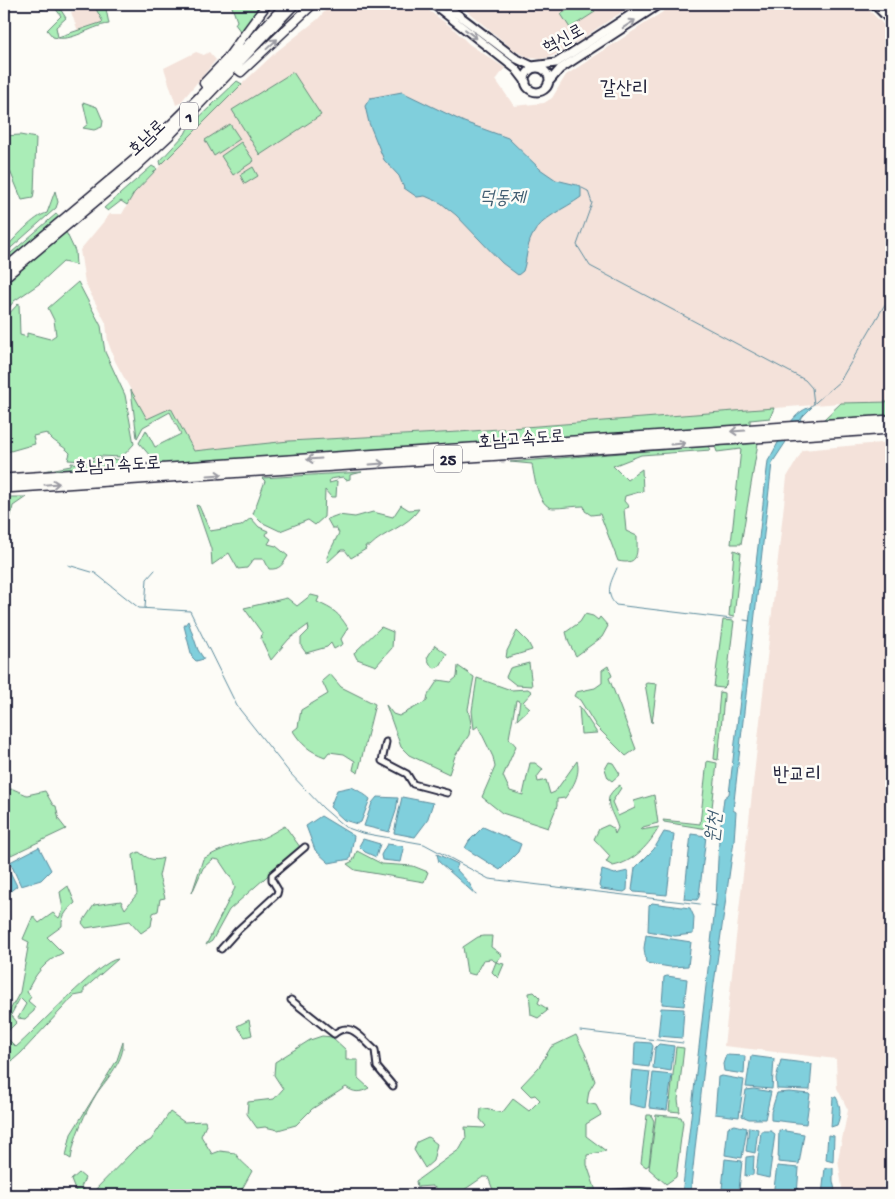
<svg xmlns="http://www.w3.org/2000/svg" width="895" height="1199" viewBox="0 0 895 1199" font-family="'Gochi Hand','Poor Story',sans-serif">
  <rect width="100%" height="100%" fill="#fdfcf7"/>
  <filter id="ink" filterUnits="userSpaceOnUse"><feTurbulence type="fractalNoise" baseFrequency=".02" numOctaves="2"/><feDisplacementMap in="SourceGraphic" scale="10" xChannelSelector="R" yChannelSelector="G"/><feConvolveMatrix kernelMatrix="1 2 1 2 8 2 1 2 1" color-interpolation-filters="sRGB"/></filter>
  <g filter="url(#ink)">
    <path fill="#f4e2da" d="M 85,4 L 97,4 L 96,9 L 103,22 L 78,31 L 71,12 L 86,7 Z
      M 331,4 L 420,4 L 454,29 L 469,44 L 505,68 L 496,80 L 514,106 L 544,103 L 552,98 L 566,75 L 675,4 L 863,4 L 891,32 L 891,402 L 841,403 L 459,432 L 289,441 L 194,451 L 171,408 L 147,420 L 115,361 L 108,342 L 106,323 L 85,283 L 80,250 L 110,214 L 122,214 L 134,193 L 213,111 L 276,52 L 318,19 Z
      M 458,4 L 634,4 L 563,51 L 550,57 L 541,59 L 529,58 L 514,50 Z
      M 196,52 L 204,55 L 209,52 L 216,60 L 180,103 L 176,105 L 164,68 Z
      M 891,442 L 891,1195 L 843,1195 L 838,1159 L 848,1110 L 837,1088 L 836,1059 L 724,1046 L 787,477 L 803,450 Z"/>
    <path fill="#aaedb7" stroke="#668879" d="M 40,4 L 57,4 L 66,18 L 56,27 L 58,37 L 103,22 L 96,9 L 97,4 L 105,4 L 109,24 C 89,26 73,43 53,37 L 47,30 L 61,16 L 53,5 L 42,10 Z
      M 212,4 L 258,4 L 256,10 L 258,14 L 243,35 L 235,24 L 237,21 L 231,4 Z
      M 577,4 L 589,4 L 595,12 L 570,28 L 561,14 Z
      M 293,72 L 321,115 L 260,155 L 232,110 Z
      M 237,81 L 242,84 L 161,165 L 160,161 L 185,134 L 188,128 Z
      M 83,102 L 97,107 L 103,121 L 102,127 L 94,130 L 83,128 L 88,124 Z
      M 230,124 L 240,139 L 214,156 L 205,140 Z
      M 20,135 L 36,138 L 34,192 L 33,198 L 22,200 L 10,171 L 4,166 L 4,136 Z
      M 241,142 L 254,161 L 233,175 L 221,156 Z
      M 152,166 L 157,169 L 134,193 L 127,205 L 121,201 L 108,211 L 104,208 Z
      M 253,167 L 258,176 L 245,184 L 240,175 Z
      M 55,191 L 58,202 L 56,208 L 4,254 L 4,250 C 14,239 34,216 47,213 Z
      M 56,214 L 59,216 L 55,222 L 4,264 L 4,259 Z
      M 66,232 L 75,251 L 76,265 L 63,262 L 39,284 L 14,301 L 4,314 L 4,284 Z
      M 78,282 L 101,326 L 105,352 L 125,395 L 134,444 L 122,457 L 98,456 L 84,461 L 68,460 L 70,453 C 62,444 53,443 47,433 L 33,436 L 35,444 L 7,452 L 4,466 L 4,319 L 19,303 L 20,335 L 27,337 L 27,333 L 50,339 L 56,335 L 54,320 L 48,308 Z
      M 131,390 L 147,419 L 171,408 L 194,451 L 289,441 L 459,432 L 774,408 L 770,418 L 750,420 L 750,425 L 157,464 L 139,443 L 146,430 L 155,447 L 181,434 L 170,412 L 143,427 L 137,438 Z
      M 891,402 L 891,415 L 823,420 L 841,403 Z
      M 758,443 L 741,544 L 731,544 L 741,449 L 717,452 L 715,446 Z
      M 709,446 L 711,450 L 641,455 L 613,466 L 627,480 L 642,469 L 643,491 L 625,496 L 624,501 L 629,507 L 624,509 L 626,531 L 637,536 C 637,552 640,566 618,561 L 600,514 L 591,515 L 585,511 L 584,506 C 574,506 563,508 553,508 C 538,507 534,475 532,464 L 510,462 Z
      M 98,458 L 121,460 L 121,467 L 44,471 L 71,466 L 71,463 L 84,464 Z
      M 362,472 L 350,475 L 350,479 L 346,480 L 343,477 L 330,479 L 329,483 L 337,481 L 336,497 L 331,497 L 325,490 L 324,517 L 315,525 L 308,520 L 280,531 L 261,522 L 253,514 L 265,481 L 262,478 Z
      M 4,497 L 26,497 L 13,506 L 10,520 L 4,520 Z
      M 196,505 L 199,506 L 210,531 L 241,526 L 251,518 L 259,527 L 268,531 L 266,535 L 271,539 L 268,544 L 276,546 L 288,556 C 283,564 280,570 269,569 L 264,559 L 254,559 L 247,568 L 238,569 L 229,553 L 212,565 L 211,549 Z
      M 401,505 L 409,510 L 419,509 C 407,527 385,531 370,546 L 365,546 L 366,549 L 351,558 L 345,550 L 341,550 L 328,562 L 327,557 L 339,533 L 336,528 L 332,528 L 327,519 L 338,515 L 355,517 L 373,512 L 393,517 Z
      M 734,550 L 741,553 L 734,617 L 729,616 Z
      M 311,595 L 319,597 L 317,602 C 334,610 338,612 348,628 L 341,639 L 343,644 L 334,649 L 331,643 L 327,647 L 306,653 L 301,646 L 301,638 L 309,630 L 308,625 L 289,639 L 271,660 L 261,639 L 262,633 L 244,608 L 287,598 L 297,606 Z
      M 585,614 L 593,616 L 598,620 L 600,617 L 608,626 L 602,637 L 576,656 L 569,643 L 566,632 L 580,622 Z
      M 723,620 L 734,621 L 726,685 L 723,688 L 714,687 Z
      M 381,627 L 393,632 L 392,648 L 376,666 L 357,659 L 354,653 Z
      M 517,631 L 528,642 L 532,650 L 506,658 L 507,651 Z
      M 435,645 L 447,654 L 440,666 L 435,668 L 431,666 L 427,658 Z
      M 529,663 L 532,686 L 516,685 L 506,677 L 510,668 Z
      M 458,666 L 474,677 L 468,709 L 471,723 L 469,735 L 455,756 L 449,774 L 409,755 L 401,747 L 386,705 L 393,714 L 399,716 L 427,701 L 428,695 L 438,680 L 451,682 L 457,677 Z
      M 608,666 L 612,676 L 609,678 L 636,749 L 626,756 L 596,726 L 580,700 L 574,696 L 576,692 L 595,688 L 602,683 L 602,670 Z
      M 330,674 L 341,687 L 375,704 L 358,773 L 353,770 L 355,761 L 344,754 L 329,752 L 325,757 C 309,751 302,745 293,731 L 298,727 L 301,710 L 328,694 L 322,681 Z
      M 477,678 L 511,690 L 528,689 L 532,692 L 523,702 L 530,708 L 517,720 L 520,701 L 516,700 L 509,738 L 516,746 L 503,776 L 510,791 L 523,795 L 530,763 L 535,763 L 543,769 L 537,777 L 538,782 L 546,780 L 550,794 L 555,792 L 577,761 C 581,775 572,788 565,798 L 557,799 L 557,806 L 548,828 L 502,813 L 482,797 L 495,767 L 493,757 L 478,726 L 474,729 L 472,711 Z
      M 647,683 L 657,684 L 652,723 L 645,684 Z
      M 720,692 L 724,693 L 724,697 L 718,760 L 714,759 Z
      M 579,706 L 597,733 L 581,734 Z
      M 707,761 L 717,763 L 710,826 L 707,829 L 664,822 L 663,820 L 700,824 Z
      M 609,762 L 613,763 L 620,774 L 612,781 L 608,778 L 605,769 Z
      M 620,785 L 621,788 L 612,802 L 618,816 L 635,808 L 634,801 L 654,795 L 658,823 L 643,827 L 641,830 L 659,827 C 650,844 634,862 613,866 L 606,862 L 610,856 L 594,839 L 599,829 L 608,825 L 613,828 L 615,834 L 618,828 C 612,809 599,799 620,785 Z
      M 13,789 L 27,795 L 45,791 L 53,805 L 56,806 L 59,820 L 66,829 L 11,855 L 4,843 L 4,790 Z
      M 285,826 L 300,847 L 229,910 L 212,941 L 206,945 L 235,888 L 233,881 L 219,860 L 213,859 L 203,868 L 192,893 L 203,859 C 221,849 236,843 256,840 C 266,838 277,830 285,826 Z
      M 357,851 L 382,864 L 413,866 L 428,872 L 424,882 L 355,870 L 347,864 L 353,861 Z
      M 139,852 C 147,858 153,862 163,858 L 159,876 L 165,898 L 160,899 L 158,911 L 153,913 L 151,926 L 141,933 L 130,921 L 86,928 L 82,923 L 94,905 L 121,901 L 125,909 L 137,894 L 133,855 Z
      M 68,886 L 75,903 C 68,909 61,916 62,926 L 47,937 L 63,953 C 46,960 34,975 27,992 L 31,997 L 28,1001 L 35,1007 L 34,1011 L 25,1019 L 18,1018 L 26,1004 L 20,998 L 11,1015 L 17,1022 L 4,1035 L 16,1047 C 34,1032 101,959 118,959 L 84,989 L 84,994 L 74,996 L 21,1053 L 4,1068 L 4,1021 L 20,992 L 29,942 L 23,939 L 33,916 L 39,923 L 53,913 L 59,918 L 63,910 L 60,892 Z
      M 484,936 L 492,936 L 491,947 L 502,955 L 496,962 L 504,964 L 498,978 L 492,972 L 496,962 L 491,959 L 483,960 L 475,975 L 467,973 L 463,947 L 478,937 Z
      M 534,992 L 540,998 L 538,1003 L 546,1008 L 547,1011 L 538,1018 L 531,1015 L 529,993 Z
      M 249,1020 L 252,1035 L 245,1037 L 237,1026 Z
      M 576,1035 L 585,1053 L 595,1081 L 589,1091 L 587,1103 L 596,1105 L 601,1115 L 586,1124 L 586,1136 L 606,1151 L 587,1155 L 587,1165 L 596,1191 L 568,1195 L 495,1195 L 488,1177 L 483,1177 L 464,1190 L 464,1193 L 443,1193 L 432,1186 L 417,1187 L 416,1181 L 460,1149 L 466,1138 L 465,1127 L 484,1128 L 486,1126 L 480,1119 L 481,1108 L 502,1113 L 513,1099 L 529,1111 L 540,1100 L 535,1095 L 531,1096 L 521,1086 L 539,1067 L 551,1047 Z
      M 322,1036 L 332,1037 L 346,1050 L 346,1060 L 358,1060 L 358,1078 L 369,1088 C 360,1093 354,1093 346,1087 L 312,1109 L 296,1125 L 278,1130 L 265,1127 L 257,1128 L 247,1114 L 248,1102 L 274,1099 L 283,1089 L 274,1075 L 275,1062 L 310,1040 Z
      M 123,1042 C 125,1059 107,1079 97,1093 C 85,1113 74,1136 71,1159 L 66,1156 L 71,1134 L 117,1060 Z
      M 676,1047 L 684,1048 L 678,1100 L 680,1112 L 669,1111 Z
      M 170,1112 L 184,1122 L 205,1121 L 206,1125 L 201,1136 L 212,1154 L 220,1151 L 235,1153 C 240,1161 246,1165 252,1171 L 241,1191 L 236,1195 L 77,1195 L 71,1180 L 79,1173 L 85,1178 L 81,1187 L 90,1195 L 135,1149 L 151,1140 Z
      M 647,1115 L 651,1115 L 654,1121 L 649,1165 L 646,1167 L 641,1163 Z
      M 656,1115 L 681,1117 L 683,1122 L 676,1177 L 666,1184 L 649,1169 Z
      M 428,1137 L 437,1144 L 433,1161 L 425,1168 L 414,1150 L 417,1142 Z"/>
    <path fill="#80cfdc" stroke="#5a8a9c" d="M 402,92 L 464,122 L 508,138 L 540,169 L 556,180 L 581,186 L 581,197 C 565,209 541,217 532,236 C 526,248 527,260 523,271 L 518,275 L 502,263 L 456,215 L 441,203 L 425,196 L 417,197 L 404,188 L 399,176 L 384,160 L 369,123 L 365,106 L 370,98 Z
      M 812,407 L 803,416 L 772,463 L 733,810 L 736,812 L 734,841 L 710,1012 L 690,1195 L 682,1195 L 716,899 L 719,839 L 724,798 L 729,794 L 768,461 C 778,445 791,410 812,407 Z
      M 188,621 L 198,650 L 204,659 L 196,661 L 192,657 L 184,626 Z
      M 351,787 C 355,788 367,796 370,799 L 361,822 L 357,824 L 344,820 L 330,807 L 337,790 Z
      M 377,797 L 398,798 L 396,811 L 389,832 L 364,826 L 372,803 Z
      M 402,797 L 433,803 L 427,821 L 415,837 L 394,833 Z
      M 321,816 L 354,836 L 350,859 L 329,863 L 315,850 L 306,826 Z
      M 483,827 L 521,844 L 518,852 L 500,870 L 465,848 L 469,841 Z
      M 664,832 L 674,834 L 667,895 L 634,892 L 632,890 L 635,868 L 654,849 Z
      M 691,834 L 706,836 L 699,897 L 697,900 L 684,899 Z
      M 363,839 L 380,844 L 376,857 L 365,852 L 359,846 Z
      M 387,844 L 402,846 L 404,849 L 401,862 L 382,860 L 381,855 Z
      M 39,847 L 51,870 L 41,880 L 21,886 L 10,862 Z
      M 437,854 L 458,864 L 456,869 L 469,883 L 476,895 L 439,862 Z
      M 4,865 L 7,866 L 17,886 L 4,896 Z
      M 602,870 L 615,874 L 628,871 L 627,890 L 624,892 L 601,889 L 599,886 Z
      M 652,903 L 690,908 L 694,917 L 693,934 L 675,936 L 648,931 L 649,906 Z
      M 646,935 L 691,942 L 688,966 L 670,967 L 646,963 L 644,948 Z
      M 667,976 L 687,979 L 684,1006 L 662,1004 L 664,977 Z
      M 661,1008 L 684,1009 L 682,1038 L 658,1036 Z
      M 637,1042 L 651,1043 L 653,1046 L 649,1067 L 634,1065 L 635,1043 Z
      M 659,1044 L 674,1046 L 671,1071 L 653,1068 L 655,1048 Z
      M 726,1055 L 745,1056 L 744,1074 L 724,1071 L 723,1064 Z
      M 751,1056 L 774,1059 L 772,1089 L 746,1087 Z
      M 781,1060 L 812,1064 L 810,1090 L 777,1089 L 776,1078 Z
      M 632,1070 L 650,1072 L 645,1108 L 629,1104 Z
      M 653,1073 L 672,1075 L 667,1110 L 650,1108 L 649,1106 Z
      M 722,1076 L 744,1080 L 739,1117 L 715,1114 L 718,1077 Z
      M 754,1089 L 771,1092 L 765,1119 L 749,1119 L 742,1116 L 746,1090 Z
      M 789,1092 L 810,1094 L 806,1124 L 771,1120 L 771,1112 L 777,1093 Z
      M 833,1097 L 836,1097 C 841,1106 841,1115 837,1125 L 831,1127 Z
      M 735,1125 L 747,1128 L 742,1158 L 725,1155 L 728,1127 Z
      M 749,1127 L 758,1129 L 755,1153 L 746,1151 Z
      M 779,1130 L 804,1134 L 799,1164 L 778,1162 Z
      M 761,1131 L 771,1131 L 775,1134 L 769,1178 L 756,1175 Z
      M 828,1135 L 834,1136 L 833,1162 L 826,1160 Z
      M 754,1156 L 753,1175 L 745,1176 L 746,1157 Z
      M 725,1159 L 742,1161 L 739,1190 L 722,1189 Z
      M 777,1166 L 799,1168 L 797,1195 L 773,1195 Z
      M 825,1168 L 833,1168 L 833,1181 L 836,1195 L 822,1195 Z"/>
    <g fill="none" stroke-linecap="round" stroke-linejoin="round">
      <path stroke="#5a8a9c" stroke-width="1" d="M 582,188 L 588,191 L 592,203 L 577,245 L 590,266 L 805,380 L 812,388 L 814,404
        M 809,408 L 840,381 L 891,294
        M 68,565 L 95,573 L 139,608 L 190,611 L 237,706 L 289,772 L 323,808 L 345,827 L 362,833 L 424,844 L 489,879 L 700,904
        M 617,568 C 611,582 604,593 616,605 L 732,619
        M 145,608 L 147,579 L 155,570
        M 744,620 L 750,621
        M 710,905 L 717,906
        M 580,1031 L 683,1043"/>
      <path stroke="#d1d0d1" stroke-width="5" stroke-dasharray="5 2.5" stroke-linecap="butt" d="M 502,463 L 504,439"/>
      <g stroke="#22223b" stroke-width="9">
        <path id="minor" d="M 386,742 L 382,761 L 407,774 L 413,784 L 447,793
          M 221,949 L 238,930 L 277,894 L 278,890 L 272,880 L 272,875 L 305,847
          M 291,1000 L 334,1034 C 351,1020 361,1038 375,1050 L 377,1067 L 393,1086"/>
      </g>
      <g stroke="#22223b" stroke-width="10">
        <path id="tertiary" d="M 587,1195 L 640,1192 L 692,1195"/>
      </g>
      <g stroke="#22223b" stroke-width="11">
        <path id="secondary" d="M 433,4 L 516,69 L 526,82
          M 444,4 L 515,58 L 532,66 L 556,63 L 647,4
          M 874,4 L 891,21
          M525 80a12 12 0 1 1 24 0a12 12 0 1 1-24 0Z
          M 548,83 L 560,69 L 660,4"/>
      </g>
      <g stroke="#22223b" stroke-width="11">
        <path id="trunk" d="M 236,68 L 241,72 L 313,4
          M 207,87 L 204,83 L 226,60 L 267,4
          M 4,269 L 142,153 L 199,97 L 286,4
          M 4,278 L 126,176 L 170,135 L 295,4"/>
      </g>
      <g stroke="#22223b" stroke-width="12">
        <path id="motorway" d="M 4,479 L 891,420
          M 4,488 L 891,429"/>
      </g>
      <use href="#minor" stroke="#fdfcf7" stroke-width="5"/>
      <use href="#tertiary" stroke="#fdfcf7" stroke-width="6"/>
      <use href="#secondary" stroke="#fdfcf7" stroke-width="7"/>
      <use href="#trunk" stroke="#fdfcf7" stroke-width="8"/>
      <use href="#motorway" stroke="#fdfcf7" stroke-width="9"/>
    </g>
    <defs><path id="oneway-shaft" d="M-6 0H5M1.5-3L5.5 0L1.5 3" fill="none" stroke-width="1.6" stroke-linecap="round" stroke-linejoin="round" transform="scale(1.25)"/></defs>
    <g stroke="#9a9aa2">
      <use href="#oneway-shaft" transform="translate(629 24) rotate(-33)"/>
      <use href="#oneway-shaft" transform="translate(471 34) rotate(38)"/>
      <use href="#oneway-shaft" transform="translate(272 44) rotate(-43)"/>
      <use href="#oneway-shaft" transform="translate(738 431) rotate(176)"/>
      <use href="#oneway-shaft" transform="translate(678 444) rotate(-4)"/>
      <use href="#oneway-shaft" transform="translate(314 459) rotate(176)"/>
      <use href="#oneway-shaft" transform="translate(377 464) rotate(-4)"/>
      <use href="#oneway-shaft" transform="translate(215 475) rotate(-4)"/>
      <use href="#oneway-shaft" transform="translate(52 484) rotate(-5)"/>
    </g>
  </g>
  <g text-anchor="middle" stroke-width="5" stroke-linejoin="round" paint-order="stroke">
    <g fill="#fdfcf7" stroke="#646373" stroke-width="1">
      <rect x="180" y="102.5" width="18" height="27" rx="4"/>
      <rect x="434" y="445.5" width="28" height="27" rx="4"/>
    </g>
    <g font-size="16" font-weight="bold" fill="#22223b">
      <text x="189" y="122">1</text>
      <text x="448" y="465">25</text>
    </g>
    <g font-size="18" fill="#22223b" stroke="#fdfcf7">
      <text transform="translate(563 38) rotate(-29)" y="6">혁신로</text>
      <text transform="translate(146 137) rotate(-44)" y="6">호남로</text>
      <text transform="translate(521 438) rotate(-4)" y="6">호남고속도로</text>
      <text transform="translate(117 464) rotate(-3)" y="6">호남고속도로</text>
    </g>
    <g font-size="19" font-style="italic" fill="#435f73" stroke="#fdfcf7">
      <text x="502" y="203">덕동제</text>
      <text transform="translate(712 827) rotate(-84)" y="7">원천</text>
    </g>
    <g font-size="20" fill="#22223b" stroke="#fdfcf7">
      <text x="624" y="94">갈산리</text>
      <text x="797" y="780">반교리</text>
    </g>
  </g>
  <rect width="895" height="1199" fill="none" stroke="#fdfcf7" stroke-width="20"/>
  <rect x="10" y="10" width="875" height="1179" fill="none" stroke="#22223b" stroke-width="2" filter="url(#ink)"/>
</svg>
